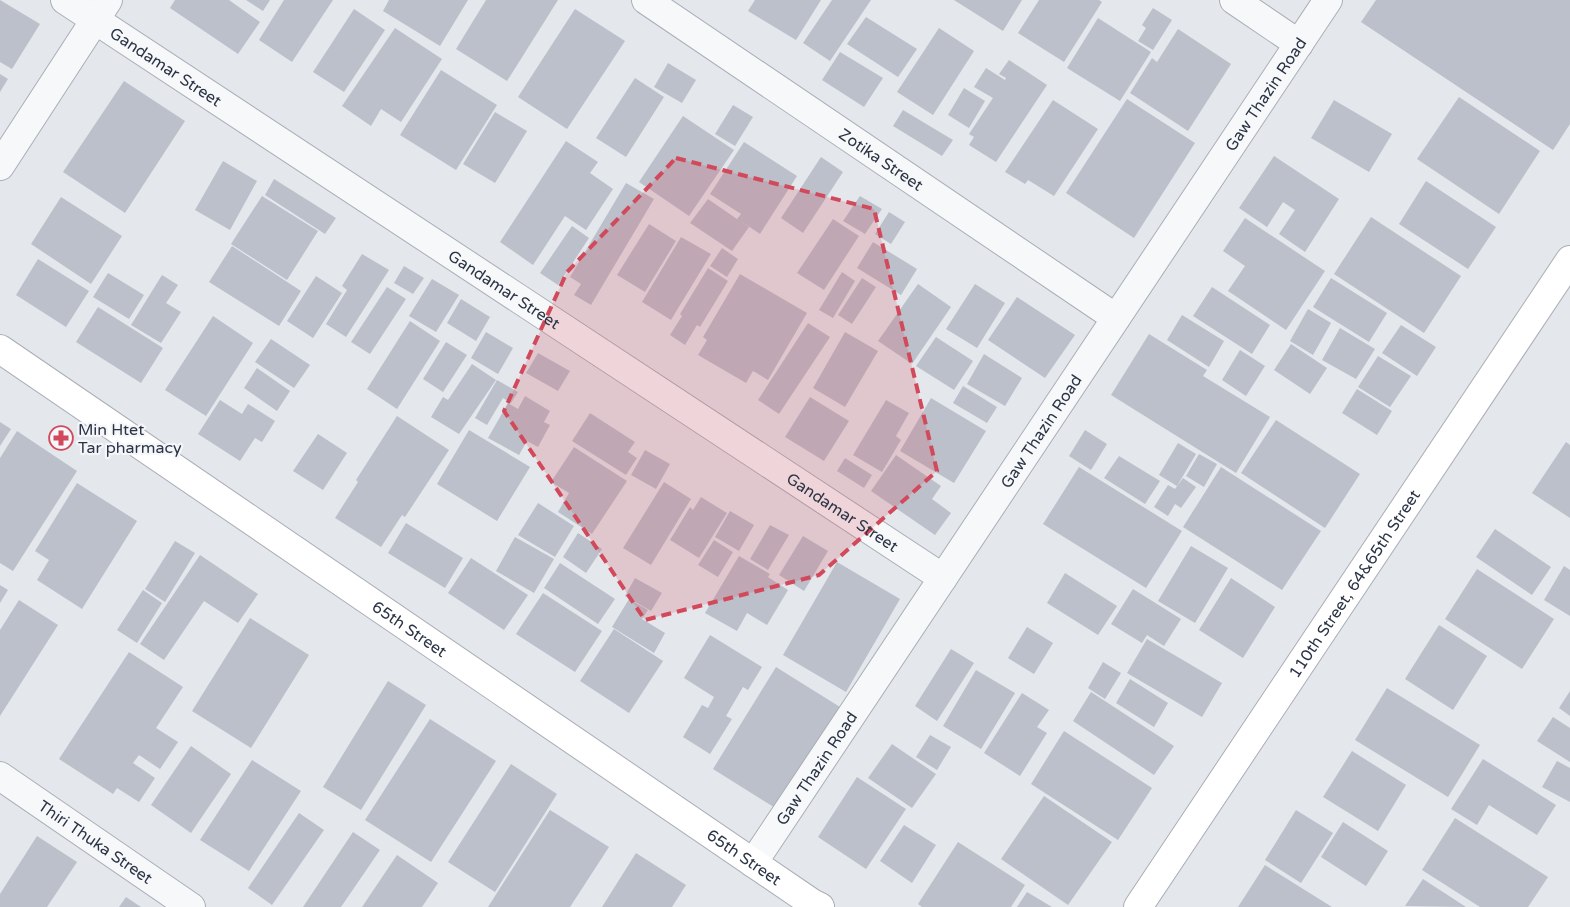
<svg xmlns="http://www.w3.org/2000/svg" width="1570" height="907" viewBox="0 0 1570 907" font-family="'Varela Round',sans-serif">
  <rect width="100%" height="100%" fill="#e4e7ec"/>
  <path fill="#bbc0ca" d="M 0,0 L 40,24 L 12,69 L 0,62 Z
    M 175,0 L 229,0 L 260,22 L 238,54 L 170,8 Z
    M 246,0 L 270,0 L 263,11 Z
    M 284,0 L 333,0 L 292,62 L 259,40 Z
    M 389,0 L 468,0 L 440,46 L 383,11 Z
    M 486,0 L 558,0 L 507,81 L 456,49 Z
    M 755,0 L 821,0 L 796,40 L 748,11 Z
    M 832,0 L 871,0 L 830,61 L 803,43 Z
    M 954,0 L 1022,0 L 1003,31 Z
    M 1039,0 L 1099,0 L 1102,2 L 1064,62 L 1018,33 Z
    M 1376,0 L 1570,0 L 1570,124 L 1553,150 L 1361,22 Z
    M 1153,8 L 1172,20 L 1153,50 L 1138,41 L 1146,28 L 1142,25 Z
    M 354,9 L 385,30 L 344,92 L 313,72 Z
    M 575,9 L 625,41 L 567,129 L 518,97 Z
    M 866,17 L 917,49 L 898,77 L 847,44 Z
    M 1098,18 L 1151,52 L 1120,101 L 1067,68 Z
    M 395,28 L 442,59 L 401,122 L 381,109 L 371,126 L 342,106 Z
    M 939,28 L 974,51 L 933,115 L 897,92 Z
    M 1178,29 L 1231,64 L 1188,131 L 1130,93 L 1152,58 L 1157,62 Z
    M 840,52 L 883,78 L 864,107 L 822,80 Z
    M 1009,60 L 1047,85 L 996,162 L 969,145 L 974,137 L 969,134 L 993,98 L 974,87 L 986,68 L 1005,80 L 1006,78 L 999,74 Z
    M 668,63 L 696,80 L 682,103 L 654,87 Z
    M 441,70 L 497,105 L 456,170 L 400,135 Z
    M 0,74 L 8,79 L 0,92 Z
    M 635,78 L 664,97 L 626,157 L 596,138 Z
    M 124,81 L 185,121 L 125,213 L 63,172 Z
    M 964,88 L 985,101 L 969,128 L 948,115 Z
    M 1459,97 L 1540,151 L 1499,214 L 1417,159 Z
    M 1127,99 L 1195,143 L 1134,238 L 1066,193 Z
    M 1053,100 L 1098,129 L 1054,196 L 1028,180 L 1025,184 L 1005,172 Z
    M 1334,100 L 1392,134 L 1369,172 L 1311,138 Z
    M 733,105 L 753,117 L 735,146 L 715,134 Z
    M 903,110 L 953,140 L 942,156 L 893,126 Z
    M 495,112 L 527,131 L 495,183 L 463,164 Z
    M 683,116 L 734,150 L 689,216 L 639,182 Z
    M 566,141 L 598,162 L 590,173 L 613,189 L 586,230 L 565,216 L 533,265 L 500,242 Z
    M 744,142 L 797,176 L 760,234 L 739,220 L 749,227 L 732,251 L 690,223 L 708,199 L 737,219 L 741,214 L 710,194 Z
    M 1274,156 L 1339,199 L 1305,252 L 1279,234 L 1295,210 L 1283,202 L 1267,227 L 1239,208 Z
    M 821,157 L 843,172 L 803,233 L 781,218 Z
    M 223,161 L 257,181 L 230,230 L 195,210 Z
    M 274,179 L 336,218 L 325,234 L 265,195 Z
    M 1426,181 L 1496,227 L 1468,269 L 1399,224 Z
    M 626,183 L 654,199 L 591,305 L 574,295 L 581,284 L 570,277 Z
    M 262,196 L 318,231 L 287,280 L 231,244 Z
    M 860,196 L 882,209 L 865,234 L 843,221 Z
    M 61,197 L 122,236 L 91,284 L 31,244 Z
    M 889,212 L 905,222 L 891,244 L 875,234 Z
    M 1371,217 L 1461,276 L 1424,333 L 1334,274 Z
    M 1245,218 L 1325,271 L 1286,330 L 1228,291 L 1245,266 L 1223,251 Z
    M 833,219 L 859,236 L 824,290 L 797,273 Z
    M 649,224 L 676,241 L 645,292 L 617,275 Z
    M 572,226 L 589,238 L 558,285 L 540,273 Z
    M 681,237 L 711,254 L 671,320 L 642,302 Z
    M 873,242 L 917,269 L 901,295 L 857,268 Z
    M 232,246 L 301,291 L 279,326 L 209,282 Z
    M 722,248 L 738,259 L 727,277 L 710,266 Z
    M 362,254 L 389,270 L 346,337 L 326,324 L 347,290 L 342,286 Z
    M 38,259 L 89,291 L 66,327 L 16,295 Z
    M 404,266 L 424,278 L 413,294 L 394,283 Z
    M 708,268 L 728,281 L 700,327 L 697,325 L 685,345 L 670,335 L 682,316 L 680,314 Z
    M 842,272 L 855,281 L 833,318 L 819,310 Z
    M 108,273 L 144,295 L 129,319 L 93,297 Z
    M 740,274 L 807,313 L 768,380 L 753,371 L 746,383 L 698,355 L 707,340 L 703,337 Z
    M 162,275 L 178,285 L 166,303 L 181,312 L 161,343 L 131,325 Z
    M 316,276 L 342,293 L 313,338 L 287,321 Z
    M 862,278 L 876,287 L 852,324 L 838,315 Z
    M 1331,278 L 1387,313 L 1369,342 L 1313,307 Z
    M 432,279 L 459,295 L 436,332 L 409,316 Z
    M 918,284 L 951,307 L 912,364 L 878,341 Z
    M 975,284 L 1005,303 L 977,348 L 946,329 Z
    M 387,287 L 406,299 L 370,354 L 351,342 Z
    M 1212,287 L 1270,325 L 1252,354 L 1193,316 Z
    M 1017,297 L 1075,335 L 1045,378 L 988,340 Z
    M 461,299 L 490,317 L 476,341 L 447,323 Z
    M 98,307 L 163,348 L 141,383 L 76,342 Z
    M 1308,309 L 1331,323 L 1313,355 L 1290,341 Z
    M 1182,315 L 1224,341 L 1209,367 L 1167,340 Z
    M 213,316 L 253,343 L 206,416 L 165,390 Z
    M 410,321 L 440,341 L 397,409 L 367,389 Z
    M 808,323 L 830,337 L 779,414 L 758,400 Z
    M 1401,325 L 1436,347 L 1417,376 L 1382,353 Z
    M 1340,328 L 1375,349 L 1356,379 L 1322,360 Z
    M 486,332 L 513,348 L 498,374 L 471,358 Z
    M 845,332 L 878,351 L 845,407 L 813,388 Z
    M 1149,334 L 1207,370 L 1203,376 L 1270,417 L 1236,473 L 1111,395 Z
    M 936,337 L 973,361 L 954,390 L 916,366 Z
    M 271,339 L 310,365 L 294,388 L 255,362 Z
    M 446,342 L 467,355 L 443,392 L 423,379 Z
    M 1291,344 L 1327,368 L 1310,394 L 1274,370 Z
    M 1240,350 L 1265,366 L 1246,396 L 1222,380 Z
    M 538,353 L 570,371 L 558,391 L 526,373 Z
    M 984,354 L 1022,378 L 1005,406 L 967,384 Z
    M 1378,356 L 1411,376 L 1390,407 L 1358,387 Z
    M 472,364 L 496,380 L 459,434 L 431,417 L 443,397 L 448,400 Z
    M 257,368 L 290,391 L 277,411 L 244,388 Z
    M 497,380 L 518,392 L 511,403 L 503,398 L 487,425 L 475,418 Z
    M 963,386 L 997,407 L 987,423 L 953,403 Z
    M 1357,389 L 1392,411 L 1377,435 L 1342,413 Z
    M 525,396 L 550,411 L 544,422 L 550,425 L 538,447 L 527,441 L 519,455 L 488,438 L 508,403 L 518,409 Z
    M 810,397 L 849,421 L 824,461 L 785,437 Z
    M 931,398 L 986,431 L 954,483 L 900,451 Z
    M 220,400 L 242,414 L 248,404 L 275,421 L 262,442 L 255,438 L 240,461 L 198,434 Z
    M 886,400 L 909,413 L 896,436 L 901,440 L 882,472 L 853,455 Z
    M 590,413 L 635,442 L 628,452 L 637,458 L 626,475 L 572,441 Z
    M 397,416 L 449,450 L 405,517 L 402,515 L 381,547 L 335,518 L 358,482 L 356,480 Z
    M 1276,420 L 1360,474 L 1325,528 L 1241,473 Z
    M 0,422 L 11,429 L 0,446 Z
    M 469,430 L 530,467 L 497,521 L 437,484 Z
    M 1085,430 L 1107,444 L 1091,470 L 1069,456 Z
    M 17,431 L 77,471 L 13,571 L 0,563 L 0,458 Z
    M 318,434 L 347,453 L 323,490 L 293,471 Z
    M 1566,442 L 1570,445 L 1570,518 L 1532,493 Z
    M 1178,443 L 1196,454 L 1177,486 L 1159,475 Z
    M 574,447 L 627,481 L 592,534 L 558,512 L 569,493 L 551,482 Z
    M 645,450 L 670,464 L 656,489 L 631,475 Z
    M 1199,454 L 1217,464 L 1204,487 L 1186,476 Z
    M 896,455 L 941,486 L 932,499 L 951,513 L 935,535 L 871,491 Z
    M 1119,456 L 1160,481 L 1145,504 L 1104,478 Z
    M 845,458 L 872,475 L 864,488 L 837,471 Z
    M 1079,467 L 1182,531 L 1146,588 L 1043,524 Z
    M 1221,467 L 1321,531 L 1282,590 L 1183,527 Z
    M 1183,478 L 1196,487 L 1181,508 L 1175,504 L 1168,516 L 1154,507 L 1168,485 L 1175,489 Z
    M 664,482 L 691,499 L 651,565 L 623,548 Z
    M 77,483 L 137,521 L 82,609 L 37,580 L 49,560 L 35,551 Z
    M 701,497 L 727,513 L 699,558 L 670,540 L 690,507 L 693,510 Z
    M 538,503 L 574,526 L 555,557 L 518,535 Z
    M 730,511 L 754,525 L 739,551 L 715,537 Z
    M 406,523 L 463,558 L 445,588 L 388,553 Z
    M 770,525 L 789,535 L 768,570 L 750,559 Z
    M 1495,529 L 1551,567 L 1532,595 L 1476,557 Z
    M 578,533 L 602,549 L 586,573 L 563,557 Z
    M 803,536 L 828,551 L 804,591 L 779,575 Z
    M 515,537 L 554,559 L 534,593 L 496,571 Z
    M 714,540 L 733,552 L 718,577 L 698,565 Z
    M 175,541 L 195,553 L 165,602 L 145,589 Z
    M 1191,546 L 1228,568 L 1195,623 L 1158,601 Z
    M 200,555 L 258,594 L 238,623 L 204,601 L 164,660 L 140,644 Z
    M 739,556 L 770,574 L 768,577 L 788,590 L 767,625 L 747,613 L 737,631 L 705,613 Z
    M 471,558 L 528,595 L 504,630 L 448,593 Z
    M 837,562 L 900,599 L 846,692 L 783,655 Z
    M 560,563 L 615,599 L 598,624 L 544,588 Z
    M 1564,566 L 1570,570 L 1570,616 L 1544,600 Z
    M 1477,569 L 1554,619 L 1522,669 L 1445,619 Z
    M 1065,573 L 1117,606 L 1098,635 L 1047,603 Z
    M 635,578 L 662,593 L 651,611 L 625,596 Z
    M 1231,578 L 1275,607 L 1243,658 L 1199,630 Z
    M 0,585 L 8,590 L 0,603 Z
    M 1133,589 L 1181,619 L 1164,646 L 1147,635 L 1142,643 L 1111,624 Z
    M 143,590 L 162,603 L 137,643 L 117,630 Z
    M 543,593 L 602,631 L 575,672 L 516,634 Z
    M 629,599 L 648,610 L 642,619 L 665,633 L 654,653 L 612,627 Z
    M 19,600 L 58,625 L 0,716 L 0,630 Z
    M 250,618 L 309,655 L 251,748 L 192,711 Z
    M 1439,625 L 1487,656 L 1453,710 L 1405,679 Z
    M 1027,627 L 1053,643 L 1034,674 L 1008,658 Z
    M 614,629 L 663,661 L 629,713 L 580,681 Z
    M 710,635 L 762,667 L 748,690 L 743,687 L 726,716 L 732,719 L 710,754 L 683,737 L 702,705 L 708,708 L 714,697 L 684,678 Z
    M 1147,639 L 1222,683 L 1202,717 L 1127,673 Z
    M 951,649 L 974,663 L 937,721 L 915,706 Z
    M 129,652 L 183,687 L 156,728 L 178,742 L 160,769 L 139,755 L 133,763 L 155,778 L 139,802 L 117,788 L 113,794 L 59,759 Z
    M 1103,662 L 1121,673 L 1105,699 L 1088,688 Z
    M 776,667 L 840,707 L 777,809 L 713,769 Z
    M 976,670 L 1015,693 L 981,749 L 943,726 Z
    M 1130,679 L 1168,703 L 1154,727 L 1116,703 Z
    M 388,681 L 426,705 L 361,810 L 323,787 Z
    M 1387,688 L 1480,745 L 1448,797 L 1355,740 Z
    M 1570,691 L 1570,716 L 1559,708 Z
    M 1091,692 L 1174,746 L 1154,775 L 1073,721 Z
    M 1022,693 L 1049,710 L 1037,727 L 1047,733 L 1020,776 L 984,753 Z
    M 1553,717 L 1570,728 L 1570,762 L 1537,741 Z
    M 430,719 L 496,761 L 431,862 L 365,820 Z
    M 1064,731 L 1152,788 L 1118,840 L 1031,784 Z
    M 930,735 L 951,747 L 937,770 L 916,757 Z
    M 892,744 L 936,774 L 912,808 L 868,778 Z
    M 191,746 L 231,774 L 191,833 L 151,805 Z
    M 1352,751 L 1406,785 L 1378,831 L 1323,797 Z
    M 1483,759 L 1556,805 L 1537,835 L 1489,805 L 1477,825 L 1451,809 Z
    M 252,760 L 301,791 L 249,871 L 200,840 Z
    M 1557,761 L 1570,768 L 1570,802 L 1542,787 Z
    M 511,764 L 557,794 L 495,892 L 448,862 Z
    M 857,777 L 906,809 L 866,869 L 818,837 Z
    M 1044,796 L 1112,842 L 1068,905 L 1001,859 Z
    M 550,810 L 609,847 L 570,907 L 488,907 Z
    M 1296,810 L 1333,833 L 1301,883 L 1265,860 Z
    M 299,813 L 324,830 L 272,905 L 248,888 Z
    M 1455,818 L 1548,877 L 1528,907 L 1480,907 L 1422,870 Z
    M 1343,822 L 1388,851 L 1366,886 L 1321,857 Z
    M 904,825 L 936,845 L 912,883 L 880,861 Z
    M 353,832 L 380,850 L 341,907 L 303,907 Z
    M 37,836 L 77,862 L 47,907 L 0,907 L 0,894 Z
    M 958,842 L 1025,885 L 1011,907 L 922,907 L 918,904 Z
    M 636,853 L 686,885 L 672,907 L 602,907 Z
    M 397,855 L 438,883 L 422,907 L 362,907 Z
    M 1265,865 L 1332,907 L 1238,907 Z
    M 1423,879 L 1466,907 L 1405,906 Z
    M 1027,892 L 1052,907 L 1017,907 Z
    M 126,897 L 141,907 L 119,907 Z"/>
  <g fill="none" stroke-linecap="round" stroke-linejoin="round">
    <g stroke="#a9aeb7" stroke-width="30">
      <g id="street">
        <path id="s1" d="M 65,0 L 943,578"/>
        <path id="s2" d="M 646,0 L 1116,318"/>
        <path d="M 1234,0 L 1299,44"/>
        <path d="M 0,166 L 108,0"/>
        <path id="s3" d="M 0,776 L 191,907"/>
        <path id="s4" d="M 753,863 L 1328,0"/>
      </g>
    </g>
    <g stroke="#a9aeb7" stroke-width="30">
      <g id="secondary">
        <path id="s5" d="M 0,349 L 812,903 L 820,907"/>
        <path id="s6" d="M 1138,907 L 1570,260"/>
      </g>
    </g>
    <use href="#street" stroke="#f7f8fa" stroke-width="28"/>
    <use href="#secondary" stroke="#fff" stroke-width="28"/>
  </g>
  <path fill="#d1495b" fill-opacity="0.2" stroke="#d1495b" stroke-width="4" stroke-dasharray="10 6" stroke-linejoin="round" d="M 676,158 L 874,209 L 937,471 L 819,575 L 645,620 L 504,411 L 567,272 Z"/>
  <defs>
    <g id="pharmacy-ring" transform="scale(1.25)"><circle r="9.5" fill="#f4f6f9" stroke="#d1495b" stroke-width="1.5"/><path d="M-2-6h4v4h4v4h-4v4h-4v-4h-4v-4h4Z" fill="#d1495b"/></g>
  </defs>
  <g fill-rule="evenodd">
    <use href="#pharmacy-ring" x="61" y="438"/>
  </g>
  <g text-anchor="middle" stroke-width="4.5" stroke-linejoin="round" paint-order="stroke">
    <g font-size="16" fill="#2b3445" stroke="#f4f6f9">
      <text dy="6" stroke="none"><textPath href="#s1" startOffset="121">Gandamar Street</textPath></text>
      <text dy="6" stroke="none"><textPath href="#s4" startOffset="924">Gaw Thazin Road</textPath></text>
      <text dy="6" stroke="none"><textPath href="#s2" startOffset="284">Zotika Street</textPath></text>
      <text dy="6" stroke="none"><textPath href="#s1" startOffset="526">Gandamar Street</textPath></text>
      <text dy="6" stroke="none"><textPath href="#s4" startOffset="519">Gaw Thazin Road</textPath></text>
      <text dy="6" stroke="none"><textPath href="#s1" startOffset="931">Gandamar Street</textPath></text>
      <text dy="6" stroke="none"><textPath href="#s6" startOffset="389">110th Street, 64&amp;65th Street</textPath></text>
      <text dy="6" stroke="none"><textPath href="#s5" startOffset="496">65th Street</textPath></text>
      <text dy="6" stroke="none"><textPath href="#s4" startOffset="114">Gaw Thazin Road</textPath></text>
      <text dy="6" stroke="none"><textPath href="#s3" startOffset="116">Thiri Thuka Street</textPath></text>
      <text dy="6" stroke="none"><textPath href="#s5" startOffset="901">65th Street</textPath></text>
    </g>
    <g font-size="16" fill="#2b3445" stroke="#f4f6f9" text-anchor="start">
      <text x="78" y="435">Min Htet<tspan x="78" dy="18">Tar pharmacy</tspan></text>
    </g>
  </g>
</svg>
